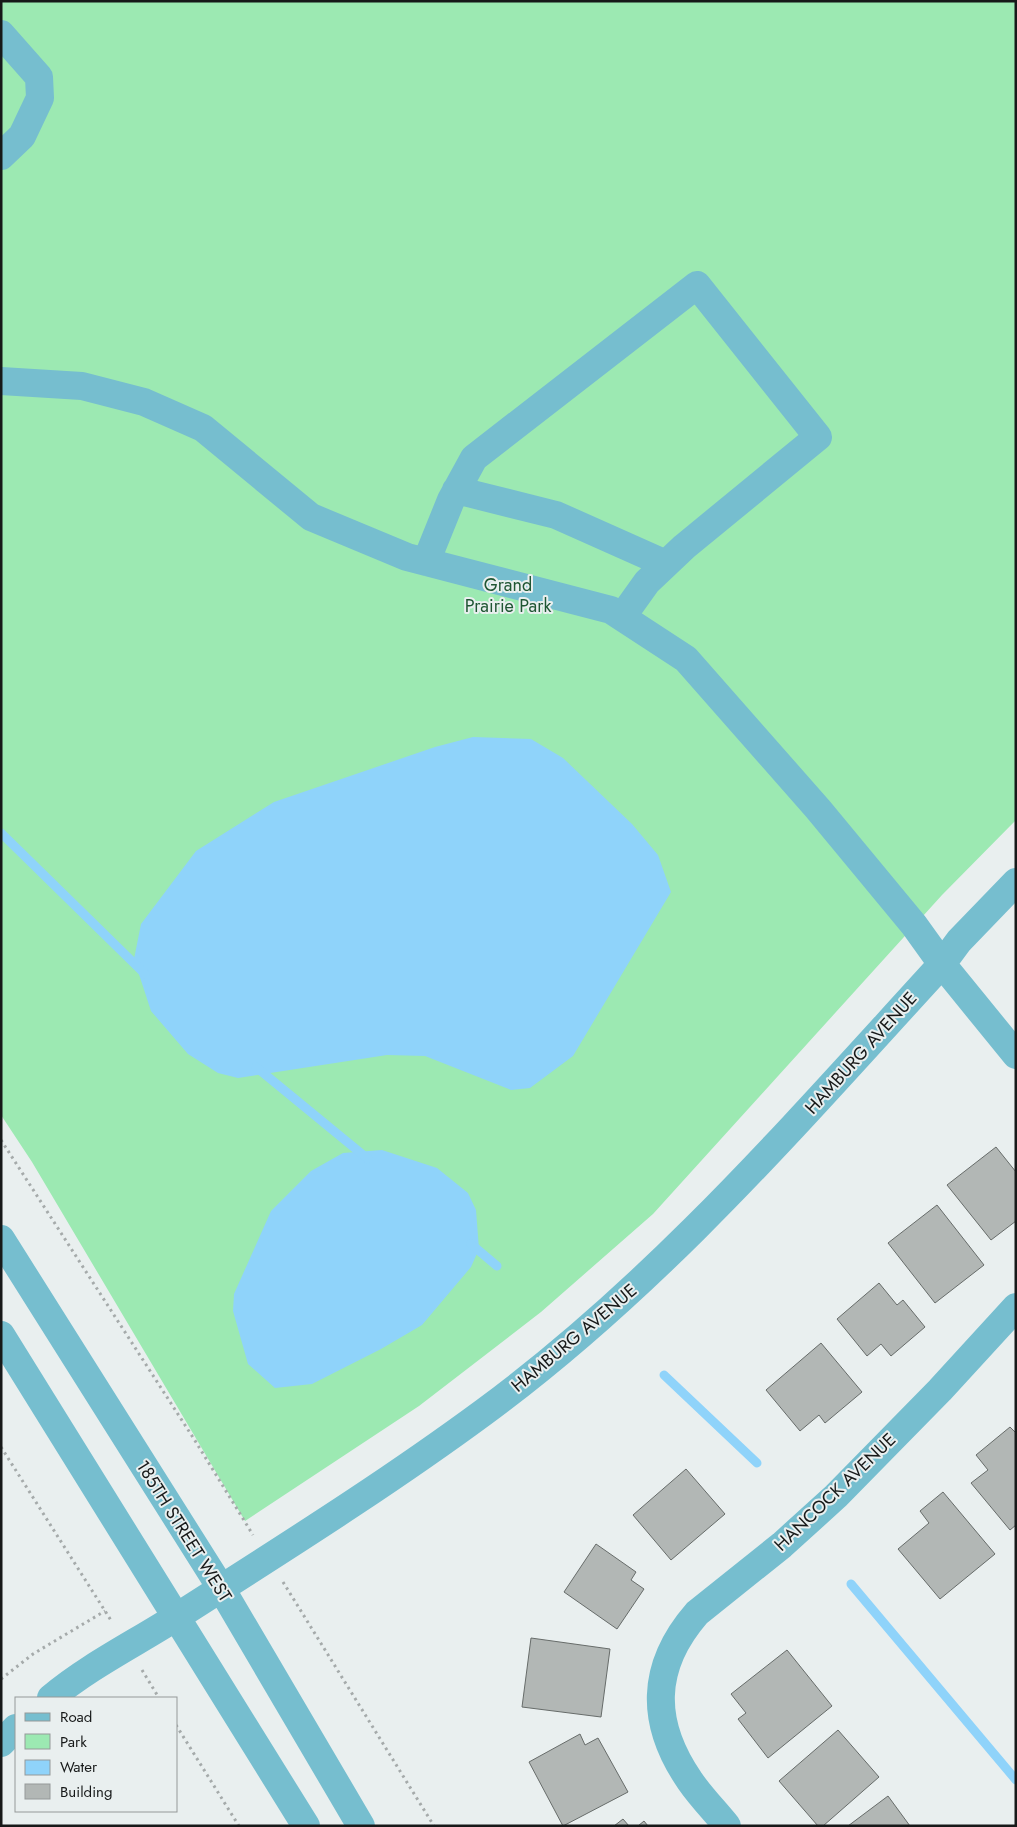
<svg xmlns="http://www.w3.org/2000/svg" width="1017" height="1827" viewBox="0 0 1017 1827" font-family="Jost,sans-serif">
  <rect width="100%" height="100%" fill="#e9efef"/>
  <path fill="#9ce9b2" d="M 1,1 L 1016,1 L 1016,820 L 942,895 L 653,1214 L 541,1312 L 419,1406 L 245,1521 L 32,1162 L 1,1115 Z"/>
  <path fill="#8fd3fa" d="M 473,737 L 531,739 L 563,758 L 632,824 L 658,855 L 671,892 L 573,1056 L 530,1088 L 511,1090 L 425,1056 L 387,1055 L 238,1078 L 218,1073 L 188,1054 L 151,1011 L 134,959 L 141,924 L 196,851 L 274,802 L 435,747 Z
    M 382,1150 L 437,1168 L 468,1193 L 476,1210 L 479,1249 L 471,1267 L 422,1325 L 381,1349 L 312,1384 L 275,1388 L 248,1364 L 233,1311 L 234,1294 L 271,1211 L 311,1171 L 343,1153 Z"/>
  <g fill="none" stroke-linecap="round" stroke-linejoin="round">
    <path stroke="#8fd3fa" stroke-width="9" d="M 1,833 L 145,974
      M 256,1067 L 368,1159
      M 471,1244 L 497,1266
      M 664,1375 L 757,1463
      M 851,1584 L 1016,1780"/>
  </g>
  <path fill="#b2b7b5" stroke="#676c6a" d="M 996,1147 L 1016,1172 L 1016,1221 L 991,1240 L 947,1185 Z
    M 937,1205 L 984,1265 L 935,1303 L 888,1243 Z
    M 879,1283 L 897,1305 L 903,1300 L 925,1327 L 891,1356 L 881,1344 L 867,1356 L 837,1319 Z
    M 821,1343 L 862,1392 L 825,1423 L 819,1415 L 800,1431 L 766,1390 Z
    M 1010,1427 L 1016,1433 L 1016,1525 L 1010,1530 L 971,1483 L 988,1470 L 976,1455 Z
    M 686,1469 L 725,1514 L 671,1560 L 633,1515 Z
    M 943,1492 L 995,1554 L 940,1599 L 898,1549 L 929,1523 L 920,1511 Z
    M 596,1544 L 636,1572 L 631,1580 L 644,1589 L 617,1629 L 564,1592 Z
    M 531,1638 L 610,1649 L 601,1717 L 522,1707 Z
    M 787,1650 L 832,1706 L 768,1758 L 738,1719 L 746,1713 L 731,1694 Z
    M 838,1730 L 879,1777 L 823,1826 L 818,1826 L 779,1781 Z
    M 580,1734 L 585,1745 L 598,1738 L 628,1792 L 563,1826 L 529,1762 Z
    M 888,1796 L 910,1826 L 848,1826 Z
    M 623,1819 L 629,1826 L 614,1826 Z
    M 644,1821 L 648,1826 L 638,1826 Z"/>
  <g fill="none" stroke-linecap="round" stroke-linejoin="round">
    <path stroke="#a5aaaa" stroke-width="3" stroke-dasharray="2.5 4" stroke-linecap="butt" d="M 1,1140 L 194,1439 L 253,1535
      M 1,1447 L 112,1622
      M 283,1582 L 434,1826
      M 142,1670 L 159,1698
      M 1,1679 L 33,1654 L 105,1611
      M 176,1725 L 239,1826"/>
    <path stroke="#76becf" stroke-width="28" d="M 1,34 L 39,77 L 40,98 L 22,136 L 1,156
      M 1,381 L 82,386 L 144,402 L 203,428 L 311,517 L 407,557 L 611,610 L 686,659 L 818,809 L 914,925 L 942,964 L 1016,1055
      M 456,490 L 556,515 L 666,564
      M 426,562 L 451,500 L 474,458 L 697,285 L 818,437 L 684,547 L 647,582 L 622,617
      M 1,1239 L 221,1588 L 361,1826
      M 1,1335 L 306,1826
      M 51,1698 C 89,1666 136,1643 178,1616 C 281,1550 385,1485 484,1412 C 658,1284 797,1122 942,964 L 959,941 L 1016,882
      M 1,1743 L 16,1728
      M 727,1826 C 715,1811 701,1797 690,1781 C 650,1723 650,1667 697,1613 L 782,1545 L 836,1496 L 940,1390 L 1016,1307"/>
  </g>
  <g text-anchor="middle" stroke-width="4" stroke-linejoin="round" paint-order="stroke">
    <g font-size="18" fill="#1f5633" stroke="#e9efef">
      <text x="508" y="591">Grand<tspan x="508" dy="21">Prairie Park</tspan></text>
    </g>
    <g font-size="18" fill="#171919" stroke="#e9efef">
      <text transform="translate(861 1053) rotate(-48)" y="6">HAMBURG AVENUE</text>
      <text transform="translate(574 1338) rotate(-40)" y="6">HAMBURG AVENUE</text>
      <text transform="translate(835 1492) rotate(-44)" y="6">HANCOCK AVENUE</text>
      <text transform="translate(184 1531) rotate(58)" y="6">185TH STREET WEST</text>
    </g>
  </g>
  <rect width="1017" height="1827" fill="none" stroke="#171919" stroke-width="5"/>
  <rect x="15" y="1697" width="162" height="115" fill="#e9efef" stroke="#959999"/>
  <rect x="25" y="1713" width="25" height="8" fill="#76becf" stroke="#959999"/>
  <text x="60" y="1722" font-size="15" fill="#171919">Road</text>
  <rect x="25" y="1734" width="25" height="15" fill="#9ce9b2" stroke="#959999"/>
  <text x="60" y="1747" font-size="15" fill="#171919">Park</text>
  <rect x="25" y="1760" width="25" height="15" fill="#8fd3fa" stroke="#959999"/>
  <text x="60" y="1772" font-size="15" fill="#171919">Water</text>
  <rect x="25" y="1784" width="25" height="15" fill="#b2b7b5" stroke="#959999"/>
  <text x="60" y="1797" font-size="15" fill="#171919">Building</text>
</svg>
